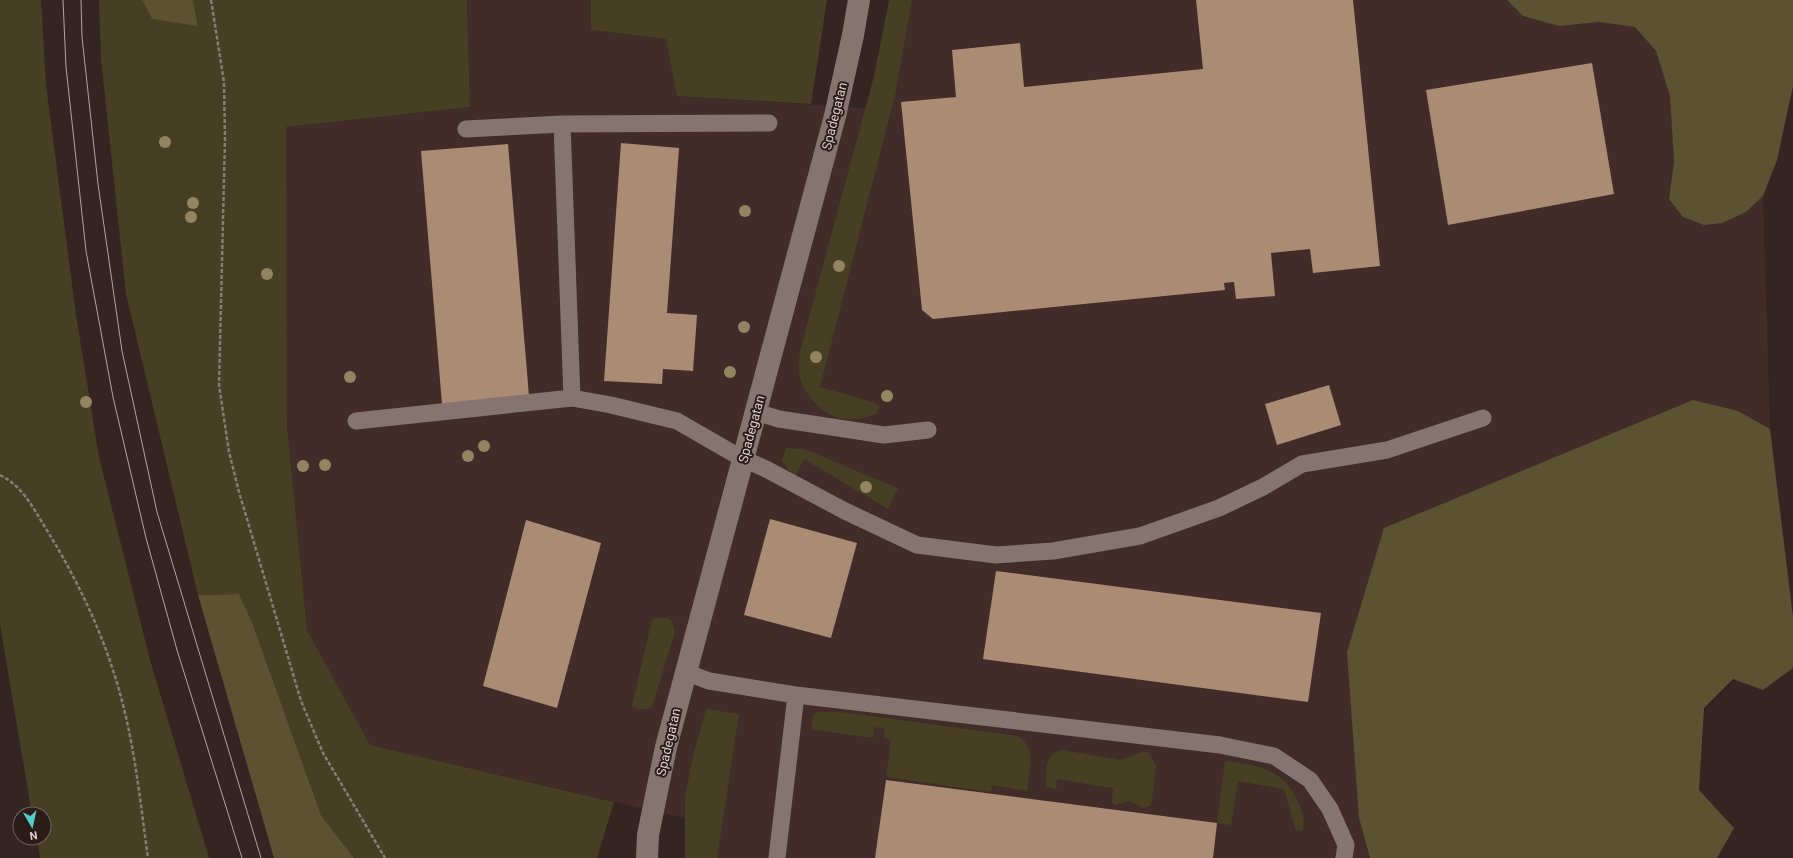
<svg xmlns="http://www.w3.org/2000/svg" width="1793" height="858" viewBox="0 0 1793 858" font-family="Roboto,sans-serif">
  <rect width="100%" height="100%" fill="#342523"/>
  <path fill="#422c29" d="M 467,0 L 591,0 L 591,30 L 666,39 L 677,96 L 880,109 L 892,0 L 1507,0 L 1523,16 L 1559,26 L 1599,22 L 1635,27 L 1656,51 L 1670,96 L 1674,162 L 1669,199 L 1746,212 L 1763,196 L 1770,429 L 1738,411 L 1359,818 L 1370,858 L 689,858 L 693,820 L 370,745 L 307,630 L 287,425 L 286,127 L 470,107 Z"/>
  <path fill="#463f23" d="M 0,0 L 41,0 L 46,85 L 76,315 L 99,457 L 150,660 L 209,858 L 40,858 L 37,838 L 44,838 L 44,814 L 32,814 L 0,625 Z
    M 99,0 L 142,0 L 152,19 L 198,25 L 193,0 L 467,0 L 470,107 L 286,127 L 287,425 L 307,630 L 370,745 L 614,802 L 597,858 L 354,858 L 321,815 L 252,622 L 239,594 L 198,595 L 126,294 L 101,59 Z
    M 591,0 L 827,0 L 811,104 L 677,96 L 666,39 L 591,30 Z
    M 889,0 L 912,0 L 895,95 L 820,387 L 875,403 L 880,406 L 876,414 C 866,418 855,420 843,419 C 826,417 806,397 801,381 C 798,371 799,361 800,351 L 874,76 Z
    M 786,448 L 804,449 L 898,488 L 888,509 L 804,459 L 795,477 L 791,475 L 782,460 Z
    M 656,618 L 668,618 L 672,621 L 675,632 L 652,707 C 645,710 638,711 632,705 L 652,620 Z
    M 706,709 L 739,714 L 717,858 L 685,858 L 685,797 L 693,756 Z
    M 818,712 L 841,712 L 1018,736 C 1037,748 1029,772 1027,791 L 992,785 L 991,792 L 886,777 L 891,740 L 884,738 L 885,729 L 874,727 L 873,738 L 817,730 L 811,728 L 813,716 Z
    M 1063,750 L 1119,760 C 1130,758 1138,750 1148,752 L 1156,765 L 1152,801 L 1150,806 L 1143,808 L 1130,801 L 1115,805 L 1112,802 L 1113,788 L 1057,779 L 1056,789 L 1046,787 C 1047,770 1043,753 1063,750 Z
    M 1225,761 C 1259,765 1286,770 1300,806 C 1302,813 1306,823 1302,830 L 1296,831 L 1284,789 L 1238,781 L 1231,825 L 1217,823 Z"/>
  <path fill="#5a5231" d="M 142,0 L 193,0 L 198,26 L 152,19 Z
    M 1507,0 L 1793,0 L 1793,86 L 1777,160 L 1763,196 L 1746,212 L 1722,223 L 1704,225 L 1683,217 L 1669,199 L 1674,162 L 1670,96 L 1656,51 L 1635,27 L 1599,22 L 1559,26 L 1523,16 Z
    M 1693,400 L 1738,411 L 1770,429 L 1793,617 L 1793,668 L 1763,690 L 1733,679 L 1704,708 L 1699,790 L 1734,828 L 1717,858 L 1370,858 L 1359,818 L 1347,652 L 1384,528 Z
    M 239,594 L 252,622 L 321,815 L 354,858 L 274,858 L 198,595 Z"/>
  <path fill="#a98c73" d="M 1196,0 L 1353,0 L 1380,266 L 1313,273 L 1310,249 L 1271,253 L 1275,296 L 1236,299 L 1234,282 L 1224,283 L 1225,290 L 933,319 L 922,310 L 901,102 L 956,97 L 952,50 L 1020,43 L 1024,87 L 1203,69 Z
    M 1592,63 L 1614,194 L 1448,225 L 1426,90 Z
    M 621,143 L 679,148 L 667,313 L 697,315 L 693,371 L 663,369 L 662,384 L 604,381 Z
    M 508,144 L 529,396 L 442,404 L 421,151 Z
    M 1329,385 L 1341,425 L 1277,445 L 1265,404 Z
    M 770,519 L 857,543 L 831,638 L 744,615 Z
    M 526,520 L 601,543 L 557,708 L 483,686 Z
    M 996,571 L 1321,613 L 1308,702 L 983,659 Z
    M 886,780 L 1217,823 L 1213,858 L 875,858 Z"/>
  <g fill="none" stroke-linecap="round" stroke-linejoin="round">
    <path stroke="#887b79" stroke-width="2.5" stroke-dasharray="4 2" stroke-linecap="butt" d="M 211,0 L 224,82 L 225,138 L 219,385 L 229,452 L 239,492 L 301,701 L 323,753 L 385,858
      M 0,475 C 24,487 34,510 48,532 C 81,586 109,646 124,709 C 136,757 141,808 148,858"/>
    <path stroke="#867471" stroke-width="17" d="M 562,124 L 572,398 L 611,405 L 677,421 L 743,459 L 766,469 L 845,511 L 917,545 L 996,555 L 1053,551 L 1140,536 L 1219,508 L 1263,487 L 1302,464 L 1387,450 L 1483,418
      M 466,129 L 562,124 L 769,123
      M 756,412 L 779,419 L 884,435 L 928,430
      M 356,421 L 572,398
      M 685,672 L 709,681 L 796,695 L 1220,745 L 1274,756 L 1310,780 L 1330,809 L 1346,845 L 1344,858
      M 777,858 L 796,695"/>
    <path stroke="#867471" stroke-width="22" d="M 647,858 L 648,835 L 666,747 L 835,116 L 853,35 L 859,0"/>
    <path stroke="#b0a4a3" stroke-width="1" d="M 63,0 L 66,67 L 86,251 L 113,397 L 146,538 L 177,650 L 242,858
      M 81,0 L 82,37 L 98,184 L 122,351 L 157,512 L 261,858"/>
  </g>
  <g fill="#948562">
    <circle cx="165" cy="142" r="6"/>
    <circle cx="193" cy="203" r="6"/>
    <circle cx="745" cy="211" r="6"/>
    <circle cx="191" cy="217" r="6"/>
    <circle cx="839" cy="266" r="6"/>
    <circle cx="267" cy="274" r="6"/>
    <circle cx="744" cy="327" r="6"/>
    <circle cx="816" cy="357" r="6"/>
    <circle cx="730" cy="372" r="6"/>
    <circle cx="350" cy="377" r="6"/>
    <circle cx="887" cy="396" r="6"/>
    <circle cx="86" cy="402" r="6"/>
    <circle cx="484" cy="446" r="6"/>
    <circle cx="468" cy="456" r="6"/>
    <circle cx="325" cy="465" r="6"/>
    <circle cx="303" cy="466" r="6"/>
    <circle cx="866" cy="487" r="6"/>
  </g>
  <g text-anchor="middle" stroke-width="4" stroke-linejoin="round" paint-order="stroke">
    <g font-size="13" fill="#dacfce" stroke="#2a1c19">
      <text transform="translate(834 116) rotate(-76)" y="5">Spadegatan</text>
      <text transform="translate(751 429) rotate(-75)" y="5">Spadegatan</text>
      <text transform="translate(668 742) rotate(-77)" y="5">Spadegatan</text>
    </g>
  </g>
  <g transform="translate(32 826) rotate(171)"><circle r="19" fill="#2a1c19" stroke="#706461"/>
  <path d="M0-3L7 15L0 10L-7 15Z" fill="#53cdcb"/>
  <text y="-6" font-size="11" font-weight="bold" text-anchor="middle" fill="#dacfce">N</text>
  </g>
</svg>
